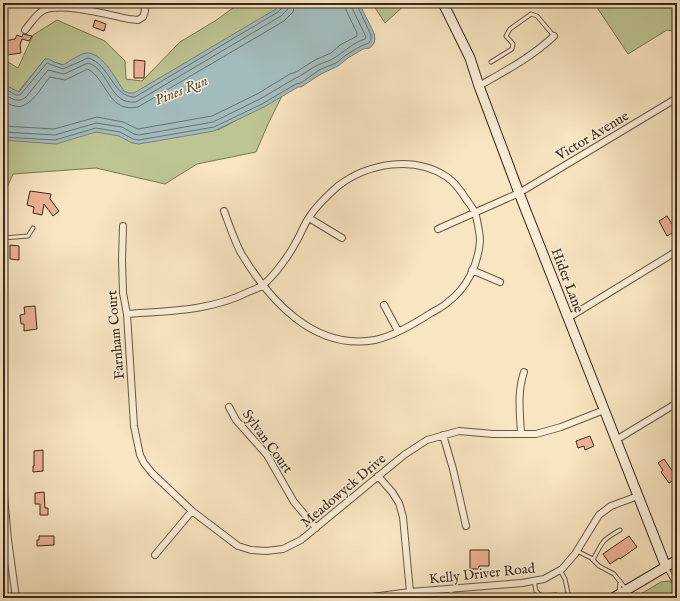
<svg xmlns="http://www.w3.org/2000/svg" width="680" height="601" viewBox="0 0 680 601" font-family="'IM FELL English',serif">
  <rect width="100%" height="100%" fill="#f8e5c1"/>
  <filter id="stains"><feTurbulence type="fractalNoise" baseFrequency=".005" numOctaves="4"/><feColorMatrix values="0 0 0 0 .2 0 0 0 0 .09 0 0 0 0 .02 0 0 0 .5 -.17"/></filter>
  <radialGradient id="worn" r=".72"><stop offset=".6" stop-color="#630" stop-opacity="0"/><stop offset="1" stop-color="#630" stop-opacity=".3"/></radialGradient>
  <path fill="#bdc593" stroke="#7b7657" d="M 240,3 L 282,3 L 276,9 L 218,130 L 282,96 L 268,124 L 256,152 L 197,164 L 165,184 L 96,168 L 13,174 L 3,197 L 3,140 L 63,65 L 45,59 L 18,92 L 3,84 L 3,59 L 18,68 L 33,35 L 57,20 L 105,41 L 125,61 L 126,79 L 142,81 L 180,42 L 215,21 Z
    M 372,3 L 407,3 L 385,23 Z
    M 594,3 L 677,3 L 677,32 L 667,30 L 628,54 Z
    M 670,581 L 677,591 L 677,596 L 673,598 L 634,598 L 661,582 Z"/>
  <path fill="#a2bcbd" stroke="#78817c" d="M 282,3 L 359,3 L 374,33 L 375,39 L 374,43 L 370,48 L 363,49 L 348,58 L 338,66 L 321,74 L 301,87 L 298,87 L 264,107 L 214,131 L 139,144 L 132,143 L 119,136 L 96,132 L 56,144 L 3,140 L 3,84 L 19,92 L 45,59 L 49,59 L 54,62 L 63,65 C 70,61 80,53 88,53 C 104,54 116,80 124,91 L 129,93 L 134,93 L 276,9 Z"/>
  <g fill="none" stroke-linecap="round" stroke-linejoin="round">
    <path stroke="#6e726c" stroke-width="1" d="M 3,88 L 16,95 L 20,95 L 47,63 L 63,69 L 88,58 C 110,64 113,98 135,97 L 278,12 L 283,7 L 284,3
      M 3,94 C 11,98 18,104 26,97 L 48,70 L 64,74 L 88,63 C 110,70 109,105 136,102 L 281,16 L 288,9 L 289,3
      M 3,101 C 7,103 10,105 15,106 C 30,110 41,87 50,77 L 65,80 L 88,69 C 108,81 108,113 138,107 L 284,21 L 293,12 L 295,3
      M 3,126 L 54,129 L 97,117 L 123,122 L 138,129 L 212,116 L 257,94 L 290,74 L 296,72 L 315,60 L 331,53 L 340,45 L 357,36 L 357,33 L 346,10 L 345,3
      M 3,132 L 55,135 L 96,123 L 122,127 L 134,134 L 139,135 L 213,122 L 260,99 L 294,79 C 302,76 309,69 318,65 C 324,62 330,61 336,57 C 346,50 353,43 365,39 L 366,37 L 352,8 L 351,3
      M 3,137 L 55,140 L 96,128 L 120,132 L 133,139 L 139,140 L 214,127 L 262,104 L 296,84 L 301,83 L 319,70 L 336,63 L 346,55 L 361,46 L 369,43 L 371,39 L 371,35 L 356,3"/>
  </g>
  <path fill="#edb496" stroke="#39281b" d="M 95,20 L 106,24 L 104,31 L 93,27 Z
    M 23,34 L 32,36 L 29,41 L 22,39 L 20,45 L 21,53 L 7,55 L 5,41 L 15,39 L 17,35 L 22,37 Z
    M 134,60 L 145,61 L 144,78 L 134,78 Z
    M 30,191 L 51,194 L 50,199 L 59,211 L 53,216 L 44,204 L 42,215 L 33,213 L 34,207 L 27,205 Z
    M 667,216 L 674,227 L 672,229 L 674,232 L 667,236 L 659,221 Z
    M 10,245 L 19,246 L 19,260 L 10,259 Z
    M 35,306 L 37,329 L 24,331 L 24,324 L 21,324 L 20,315 L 25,314 L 24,307 Z
    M 590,436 L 594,446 L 585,450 L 584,446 L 578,448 L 576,441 Z
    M 43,450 L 43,471 L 33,472 L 33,466 L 34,466 L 34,451 Z
    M 664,459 L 677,478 L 669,483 L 661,472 L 663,470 L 658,463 Z
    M 44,492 L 45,508 L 48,508 L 48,515 L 40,515 L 40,504 L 35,504 L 35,493 Z
    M 39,536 L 54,536 L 54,545 L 37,546 L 37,540 L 39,540 Z
    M 629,536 L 637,547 L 620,559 L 619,558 L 610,564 L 603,554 Z
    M 470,550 L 489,550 L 489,566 L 479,566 L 479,569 L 470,569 Z
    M 557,593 L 557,598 L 544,598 L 543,594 Z"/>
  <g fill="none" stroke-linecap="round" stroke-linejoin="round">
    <g stroke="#695744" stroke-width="5">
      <path id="lane" d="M 491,62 L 512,49 L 513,44 L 506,36 L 510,29 L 531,14 L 537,16 L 554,36
        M 3,238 L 28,236 L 33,228
        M 577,551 L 591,558 L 599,566 L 614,574 L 625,588
        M 593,560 C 602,542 602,540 620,530
        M 667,569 L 677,587
        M 560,570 L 565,579 L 569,598
        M 534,581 L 536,591 L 540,595 L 541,598
        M 451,589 L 451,598
        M 619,593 L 620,581"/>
    </g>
    <g stroke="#695744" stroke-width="8">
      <path id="street" d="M 25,30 C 31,23 36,14 44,10 C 62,2 109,15 129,19 L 138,20 L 143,17 L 145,11 L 144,3
        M 479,86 C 505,71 532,57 554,36
        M 309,218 L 342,238
        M 123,226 L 122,260 L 123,293 L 127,314 L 134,426 L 140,455 L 144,463 L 152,473 L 192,511 L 238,546 L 251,550 L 266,551 L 283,549 L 301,540 L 404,455 L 427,440 L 459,431 L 493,434 L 536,434 L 561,427 L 604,410
        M 438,229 L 519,193 L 677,98
        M 472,270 L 500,282
        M 384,305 L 398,331
        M 127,314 C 167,311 211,311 248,292 C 253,290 259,288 263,285 C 274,276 290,254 296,242 C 301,234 304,224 310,216 C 317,205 328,195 338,186 C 368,163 414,155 447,177 C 454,182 461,191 466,199 C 469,203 473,208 475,213 C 477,218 480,235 480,241 C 478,265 467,288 448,302 C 443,307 436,310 431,313 C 414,324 394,336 375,340 C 314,351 269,300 241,253 C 234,240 229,224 224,211
        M 568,318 L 677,251
        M 229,407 L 236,420 L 267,455 L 294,502 L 316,528
        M 521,434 C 520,412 517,393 524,372
        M 443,435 L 453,469 L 466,526
        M 616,440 L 677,403
        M 378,476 L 392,492 L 399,503 L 403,517 L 410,592
        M 3,484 L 8,540 L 16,598
        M 155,555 L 192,511
        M 364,598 L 410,592 L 522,583 L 544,579 L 562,569 L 575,554 L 599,515 L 611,506 L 638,496"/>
    </g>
    <g stroke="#39281b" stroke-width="11">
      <path id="secondary" d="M 443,3 L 470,58 L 479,86 L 519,193 L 666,567
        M 613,598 L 677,560"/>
    </g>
    <use href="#lane" stroke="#faeed7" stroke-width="3"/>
    <use href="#street" stroke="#faeed7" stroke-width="6"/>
    <use href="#secondary" stroke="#faeed7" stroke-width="9"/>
  </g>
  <g text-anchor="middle" stroke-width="3" stroke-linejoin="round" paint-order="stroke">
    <g font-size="14" fill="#39281b" stroke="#faeed7">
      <text transform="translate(592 135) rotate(-31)" y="5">Victor Avenue</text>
      <text transform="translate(568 280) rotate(69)" y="5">Hider Lane</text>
      <text transform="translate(115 335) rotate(-95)" y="5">Farnham Court</text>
      <text transform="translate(268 441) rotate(54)" y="5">Sylvan Court</text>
      <text transform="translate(343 490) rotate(-40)" y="5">Meadowyck Drive</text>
      <text transform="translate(482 573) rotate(-6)" y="5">Kelly Driver Road</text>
    </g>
    <g font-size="15" font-style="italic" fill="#58544c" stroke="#faeed7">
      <text transform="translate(181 90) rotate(-22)" y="5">Pines Run</text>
    </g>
  </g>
  <rect width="680" height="601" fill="none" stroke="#f8e5c1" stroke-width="16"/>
  <rect x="4" y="4" width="672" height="593" fill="none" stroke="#39281b" stroke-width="2"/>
  <rect x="8" y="8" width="664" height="585" fill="none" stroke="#39281b"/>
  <rect width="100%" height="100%" filter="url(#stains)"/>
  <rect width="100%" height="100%" fill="url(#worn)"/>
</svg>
